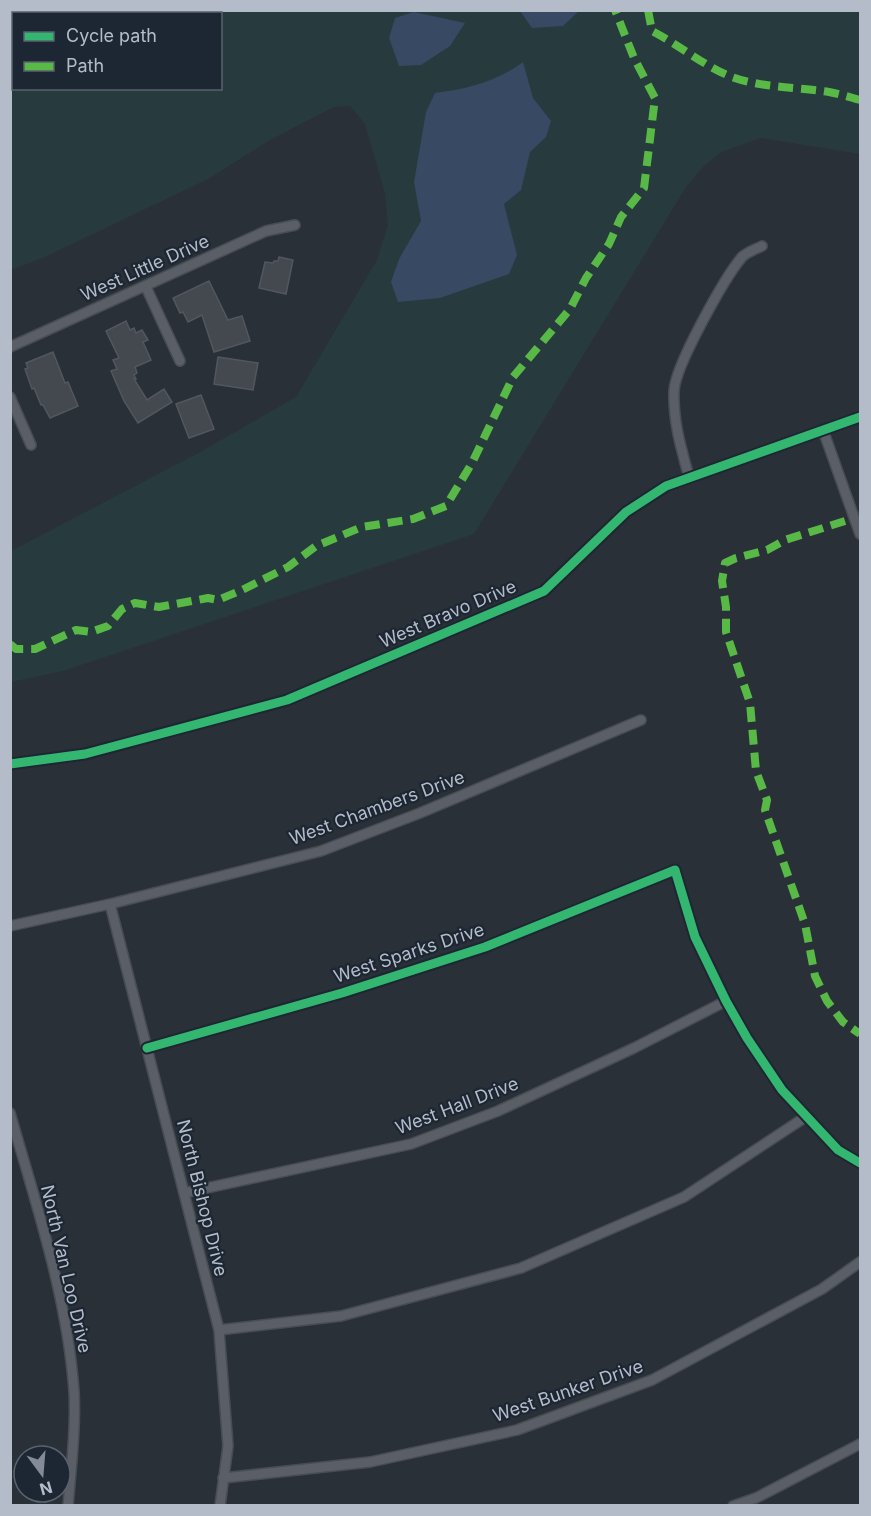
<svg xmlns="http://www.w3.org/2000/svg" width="871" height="1516" viewBox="0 0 871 1516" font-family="Inter,sans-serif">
  <rect width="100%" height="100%" fill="#2a3038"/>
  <path fill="#273a3e" d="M 140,11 L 860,11 L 860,154 L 761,138 L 721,152 L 702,168 L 686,187 L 474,534 L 63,671 L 11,682 L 11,551 L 204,450 L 296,397 L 377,260 L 388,225 L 385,193 L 365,124 L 350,106 L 334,107 L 268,141 L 210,178 L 45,257 L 11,270 L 11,63 L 13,62 L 14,88 L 220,88 L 220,14 L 132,13 Z"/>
  <path fill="#384963" d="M 520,11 L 579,11 L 563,26 L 532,28 Z
    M 414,12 L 465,23 L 450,46 L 421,65 L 399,66 L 389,38 L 395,18 Z
    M 523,62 L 533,98 L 551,121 L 546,137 L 530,152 L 521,190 L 504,204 L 517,255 L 509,274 L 440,298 L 398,302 L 391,282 L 399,259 L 421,221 L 414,182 L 426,112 L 435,93 C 467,89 496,82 523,62 Z"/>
  <path fill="#444950" stroke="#52575f" stroke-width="1.5" d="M 279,257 L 293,260 L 286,294 L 259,288 L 265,262 L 273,263 L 274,261 L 278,261 Z
    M 209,281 L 228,320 L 242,316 L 250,341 L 214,352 L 202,315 L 188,322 L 183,312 L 180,313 L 173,298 Z
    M 126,321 L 130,330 L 134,328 L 136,333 L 142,330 L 148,340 L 143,342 L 151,360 L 135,367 L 137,373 L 134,375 L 136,379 L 134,379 L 147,400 L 164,389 L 172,402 L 138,423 L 124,401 L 111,371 L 117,369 L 113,360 L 119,358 L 106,331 Z
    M 53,352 L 65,383 L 68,382 L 78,406 L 50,418 L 43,405 L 41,405 L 34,388 L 32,389 L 25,369 L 28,368 L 26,363 Z
    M 218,357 L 258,363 L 253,390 L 214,384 Z
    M 201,395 L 214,429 L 189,438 L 176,404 Z"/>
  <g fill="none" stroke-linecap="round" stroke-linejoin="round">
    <g stroke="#484c53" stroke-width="12">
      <path id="street" d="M 146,287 L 180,361
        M 10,347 L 266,231 L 295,225
        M 10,397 L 31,445
        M 823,430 L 860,534
        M 689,477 C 681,448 673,421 674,391 C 675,366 725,277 742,257 C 747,252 756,249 762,246
        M 10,764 L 85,754 L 287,700 L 544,591 L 626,512 L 666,486 L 860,417
        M 110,904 L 219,1330 L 228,1446 L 220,1506
        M 10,926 L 110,904 L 321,851 L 420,813 L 641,720
        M 147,1048 L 342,993 L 485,947 L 675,870 L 695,937 L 726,1001 L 747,1038 L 782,1090 L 838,1150 L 860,1163
        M 10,1113 C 36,1204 67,1296 74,1391 C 76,1429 71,1468 68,1506
        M 184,1193 L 411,1144 L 498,1111 L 634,1048 L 726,1001
        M 219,1330 L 341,1316 L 521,1268 L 684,1197 L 807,1116
        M 223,1478 L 370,1462 L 517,1430 L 652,1380 L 822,1289 L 860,1262
        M 733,1506 L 756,1498 L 860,1444"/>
    </g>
    <use href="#street" stroke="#5a5e66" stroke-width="9"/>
    <path stroke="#58b947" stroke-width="8" stroke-dasharray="15 8" stroke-linecap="butt" d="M 648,10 L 652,31 C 679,45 704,66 732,77 C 763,88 797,87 829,92 C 840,94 850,97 860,100
      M 161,14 L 166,10
      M 10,74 L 14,73
      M 845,521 L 785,540 L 767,550 L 736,558 L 725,563 L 722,581 L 726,607 L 726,632 L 750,703 L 756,771 L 767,800 L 765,810 L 805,924 L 815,976 L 827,1001 L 843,1022 L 860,1034
      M 10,644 L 16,649 L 35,649 L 76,630 L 91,632 L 108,626 L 122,609 L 135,603 L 159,607 L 208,598 L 218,600 L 242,590 L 288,567 L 316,546 L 362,527 L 413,519 L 446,506 L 472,463 L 513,377 L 570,309 L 586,278 L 609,244 L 621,217 L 644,188 L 655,98 L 634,58 L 615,10"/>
    <g stroke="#1d2633" stroke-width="13">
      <path id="cycleway" d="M 10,764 L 85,754 L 287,700 L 544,591 L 626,512 L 666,486 L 860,417
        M 147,1048 L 342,993 L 485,947 L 675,870 L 695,937 L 726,1001 L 747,1038 L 782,1090 L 838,1150 L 860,1163"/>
    </g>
    <use href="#cycleway" stroke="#33b770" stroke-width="9"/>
  </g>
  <g text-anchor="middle" stroke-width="4.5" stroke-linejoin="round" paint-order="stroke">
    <g font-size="18" fill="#b4bcc9" stroke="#1d2633">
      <text transform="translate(145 268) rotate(-24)" y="6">West Little Drive</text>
      <text transform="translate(448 614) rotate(-23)" y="6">West Bravo Drive</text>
      <text transform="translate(377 808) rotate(-20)" y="6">West Chambers Drive</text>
      <text transform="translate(409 953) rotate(-18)" y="6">West Sparks Drive</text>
      <text transform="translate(457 1106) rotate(-21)" y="6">West Hall Drive</text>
      <text transform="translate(202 1198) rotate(76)" y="6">North Bishop Drive</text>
      <text transform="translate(66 1269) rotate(77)" y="6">North Van Loo Drive</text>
      <text transform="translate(568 1391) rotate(-19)" y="6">West Bunker Drive</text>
    </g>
  </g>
  <rect width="871" height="1516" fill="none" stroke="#b4bcc9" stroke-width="24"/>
  <rect x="12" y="12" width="210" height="78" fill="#1d2633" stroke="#59626f" stroke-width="1.5"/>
  <rect x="24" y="32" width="30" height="9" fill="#33b770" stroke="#59626f" stroke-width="1.5"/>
  <text x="66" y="42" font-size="18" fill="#b4bcc9">Cycle path</text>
  <rect x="24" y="62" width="30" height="9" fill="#58b947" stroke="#59626f" stroke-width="1.5"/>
  <text x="66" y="72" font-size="18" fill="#b4bcc9">Path</text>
  <g transform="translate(42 1474) rotate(164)"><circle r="28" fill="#1d2633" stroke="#59626f" stroke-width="1.5"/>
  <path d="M0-4.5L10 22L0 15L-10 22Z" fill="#848b96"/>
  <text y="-9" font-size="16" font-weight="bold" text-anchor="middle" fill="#b4bcc9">N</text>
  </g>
</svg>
